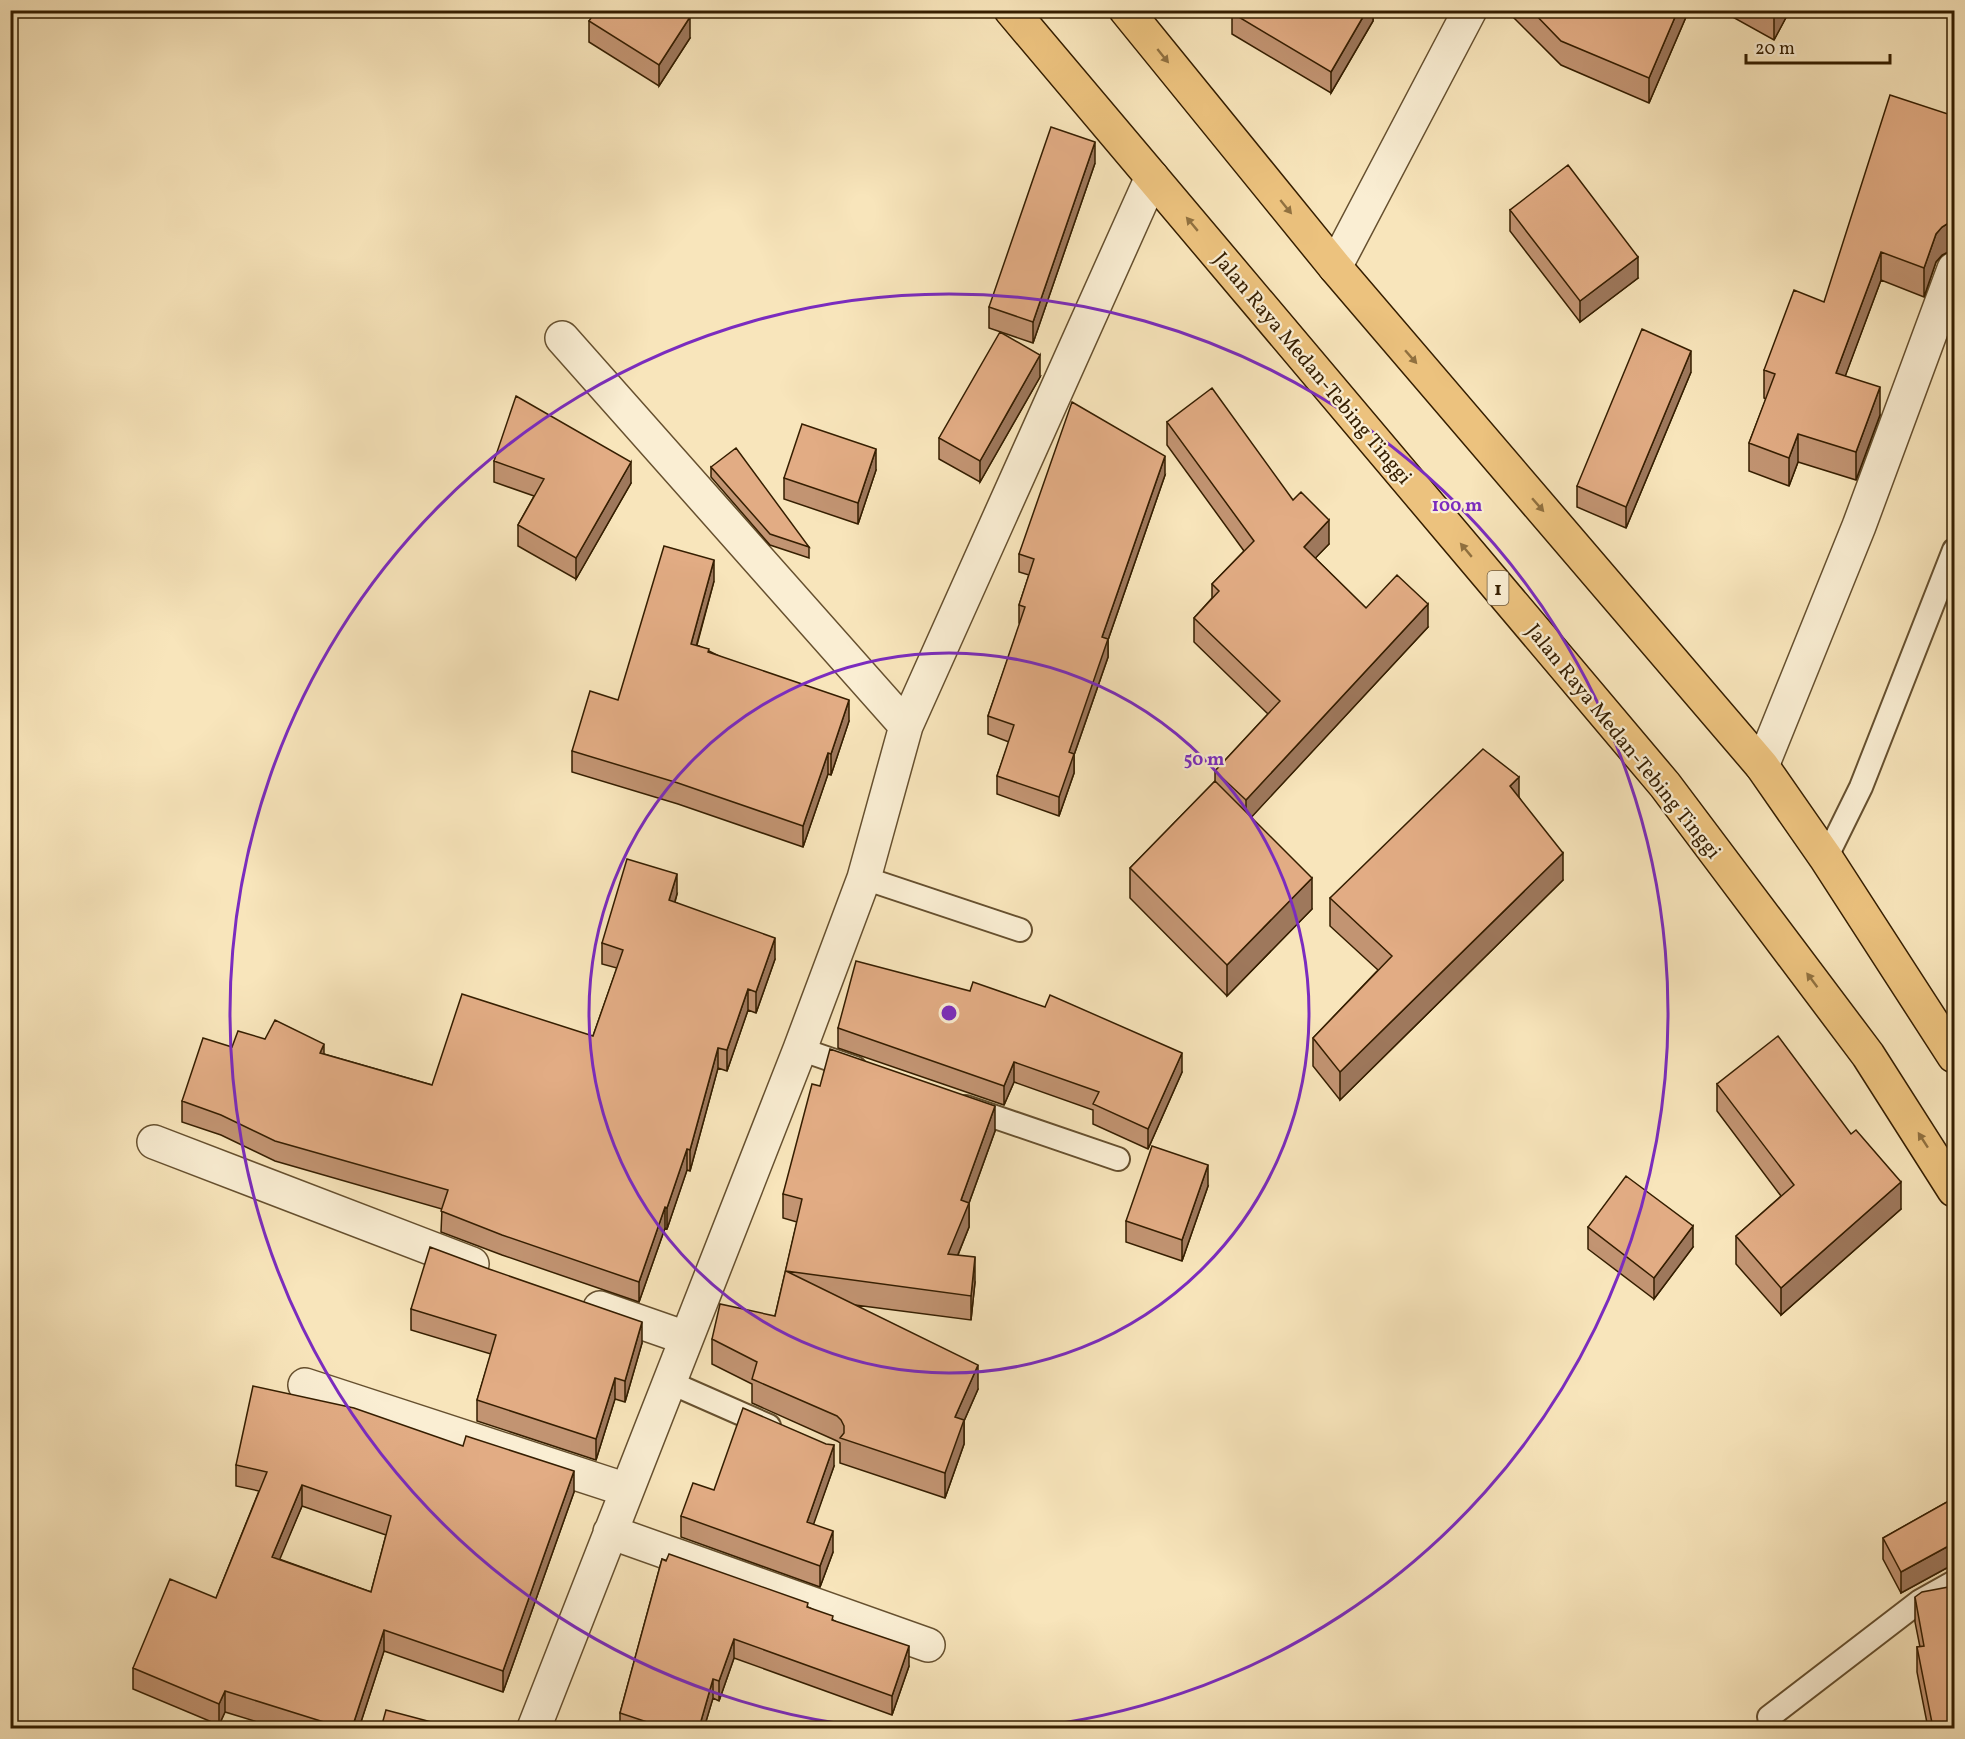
<svg xmlns="http://www.w3.org/2000/svg" width="1965" height="1739" viewBox="0 0 1965 1739" font-family="Vollkorn,serif">
  <rect width="100%" height="100%" fill="#f8e5bb"/>
  <filter id="stains"><feTurbulence type="fractalNoise" baseFrequency=".00333" numOctaves="4"/><feColorMatrix values="0 0 0 0 .2 0 0 0 0 .09 0 0 0 0 .02 0 0 0 .5 -.17"/></filter>
  <radialGradient id="worn" r=".72"><stop offset=".6" stop-color="#630" stop-opacity="0"/><stop offset="1" stop-color="#630" stop-opacity=".3"/></radialGradient>
  <g fill="none" stroke-linecap="round" stroke-linejoin="round">
    <g stroke="#66502f" stroke-width="26">
      <path id="service" d="M 1826,858 L 1861,787 L 1954,550
        M 864,878 L 1020,930
        M 800,1049 L 855,1068
        M 966,1107 L 1118,1159
        M 669,1382 L 769,1426
        M 1769,1717 L 1920,1601 L 1954,1582"/>
    </g>
    <g stroke="#66502f" stroke-width="36">
      <path id="minor" d="M 1335,267 L 1470,10
        M 562,338 L 906,726
        M 1762,766 L 1859,526 L 1954,269
        M 154,1142 L 472,1264
        M 600,1308 L 686,1338
        M 305,1385 L 627,1490
        M 610,1532 L 928,1645
        M 534,1728 L 800,1049 L 864,878 L 906,726 L 1152,177"/>
    </g>
    <g stroke="#351e00" stroke-width="36">
      <path id="trunk" d="M 1011,10 L 1665,785 L 1868,1055 L 1954,1190
        M 1126,10 L 1335,267 L 1762,766 L 1826,858 L 1954,1056"/>
    </g>
    <use href="#service" stroke="#faeed3" stroke-width="22"/>
    <use href="#minor" stroke="#faeed3" stroke-width="33"/>
    <use href="#trunk" stroke="#ecc27e" stroke-width="33"/>
  </g>
  <path fill="#c29472" stroke="#351e00" stroke-width="1.5" fill-rule="evenodd" d="M 1373,10 L 1373,21 L 1331,93 L 1232,34 L 1232,13 Z
    M 1506,10 L 1689,10 L 1649,103 L 1561,65 Z
    M 1720,10 L 1790,10 L 1774,40 Z
    M 589,21 L 690,38 L 659,86 L 589,42 Z
    M 1954,116 L 1954,251 L 1950,251 L 1942,255 L 1936,262 L 1924,297 L 1881,280 L 1845,376 L 1880,415 L 1856,480 L 1798,462 L 1789,486 L 1749,471 L 1749,443 L 1766,399 L 1764,398 L 1764,370 L 1824,302 Z
    M 1095,163 L 1033,343 L 989,328 L 989,307 Z
    M 1510,210 L 1638,278 L 1580,322 L 1510,231 Z
    M 1691,372 L 1626,528 L 1577,507 L 1577,486 Z
    M 1040,377 L 980,482 L 939,459 L 939,438 Z
    M 1167,422 L 1293,500 L 1329,544 L 1315,558 L 1366,608 L 1428,627 L 1251,817 L 1312,909 L 1227,996 L 1130,898 L 1130,868 L 1215,781 L 1215,771 L 1268,714 L 1194,642 L 1194,618 L 1212,598 L 1212,584 L 1244,551 L 1167,445 Z
    M 494,461 L 631,483 L 576,579 L 518,546 L 518,525 L 534,496 L 494,482 Z
    M 711,467 L 809,547 L 809,558 L 770,545 L 711,477 Z
    M 876,470 L 858,524 L 784,499 L 784,478 Z
    M 1165,475 L 1108,640 L 1108,657 L 1074,755 L 1074,773 L 1059,816 L 997,794 L 997,776 L 1009,742 L 988,734 L 988,716 L 1020,624 L 1019,623 L 1019,605 L 1029,575 L 1019,572 L 1019,554 Z
    M 714,581 L 697,645 L 849,721 L 831,775 L 828,774 L 803,847 L 678,804 L 572,772 L 572,751 L 618,700 Z
    M 1519,797 L 1563,880 L 1340,1100 L 1313,1066 L 1313,1038 L 1378,970 L 1330,926 L 1330,898 Z
    M 677,894 L 675,902 L 775,959 L 756,1013 L 748,1010 L 727,1071 L 718,1068 L 690,1171 L 687,1170 L 667,1229 L 665,1228 L 639,1302 L 502,1255 L 441,1232 L 442,1209 L 275,1161 L 221,1135 L 182,1122 L 182,1101 L 232,1047 L 324,1054 L 432,1085 L 593,1036 L 617,968 L 602,964 L 602,943 Z
    M 838,1028 L 1182,1072 L 1148,1149 L 1093,1124 L 1093,1110 L 1014,1082 L 1004,1105 L 838,1048 Z
    M 1717,1084 L 1901,1209 L 1781,1315 L 1736,1264 L 1736,1236 L 1781,1196 L 1717,1111 Z
    M 995,1131 L 969,1203 L 969,1227 L 958,1255 L 975,1282 L 971,1320 L 855,1305 L 978,1389 L 964,1421 L 964,1444 L 945,1498 L 840,1463 L 840,1443 L 837,1441 L 752,1403 L 752,1384 L 712,1364 L 712,1339 L 775,1316 L 797,1222 L 783,1218 L 783,1194 Z
    M 1208,1186 L 1182,1261 L 1126,1242 L 1126,1221 Z
    M 1588,1227 L 1693,1247 L 1654,1299 L 1588,1249 Z
    M 411,1309 L 642,1343 L 625,1402 L 615,1399 L 596,1460 L 477,1421 L 477,1400 L 491,1354 L 411,1330 Z
    M 236,1465 L 574,1492 L 503,1692 L 384,1651 L 359,1728 L 277,1728 L 225,1712 L 219,1725 L 133,1689 L 133,1668 L 216,1598 L 259,1491 L 236,1486 ZM 302,1506 L 386,1535 L 371,1592 L 279,1559 Z
    M 834,1466 L 813,1524 L 833,1552 L 820,1587 L 681,1537 L 681,1516 L 714,1490 Z
    M 1954,1498 L 1954,1564 L 1901,1593 L 1883,1559 L 1883,1538 Z
    M 662,1559 L 808,1607 L 833,1620 L 909,1666 L 892,1715 L 734,1658 L 719,1701 L 713,1698 L 704,1728 L 620,1728 L 620,1713 Z
    M 1915,1597 L 1954,1728 L 1928,1728 L 1917,1672 L 1917,1647 L 1920,1647 L 1915,1622 Z"/>
  <path fill="#9e785c" stroke="#351e00" stroke-width="1.5" d="M 1367,10 L 1373,10 L 1373,21 L 1331,93 L 1331,72 Z
    M 1678,10 L 1689,10 L 1649,103 L 1649,78 Z
    M 1776,10 L 1790,10 L 1774,40 L 1774,15 Z
    M 690,17 L 690,38 L 659,86 L 659,65 Z
    M 1095,142 L 1095,163 L 1033,343 L 1033,322 Z
    M 1950,222 L 1950,251 L 1942,255 L 1936,262 L 1924,297 L 1924,268 L 1936,234 L 1942,227 Z
    M 1881,252 L 1881,280 L 1836,401 L 1836,373 Z
    M 1638,257 L 1638,278 L 1580,322 L 1580,301 Z
    M 1691,351 L 1691,372 L 1626,528 L 1626,507 Z
    M 1040,355 L 1040,377 L 980,482 L 980,461 Z
    M 1880,387 L 1880,415 L 1856,480 L 1856,452 Z
    M 1798,434 L 1798,462 L 1789,486 L 1789,458 Z
    M 876,449 L 876,470 L 858,524 L 858,503 Z
    M 1165,456 L 1165,475 L 1108,640 L 1108,657 L 1074,755 L 1074,773 L 1059,816 L 1059,797 L 1069,752 L 1102,637 Z
    M 631,462 L 631,483 L 576,579 L 576,558 Z
    M 1329,520 L 1329,544 L 1304,570 L 1304,547 Z
    M 714,560 L 714,581 L 691,665 L 691,644 Z
    M 1428,604 L 1428,627 L 1246,823 L 1246,800 Z
    M 849,700 L 849,721 L 831,775 L 831,754 Z
    M 828,753 L 828,774 L 803,847 L 803,826 Z
    M 1519,777 L 1519,805 L 1510,786 Z
    M 1563,853 L 1563,880 L 1340,1100 L 1340,1072 Z
    M 677,874 L 677,894 L 669,921 L 669,900 Z
    M 1312,878 L 1312,909 L 1227,996 L 1227,965 Z
    M 775,938 L 775,959 L 756,1013 L 756,992 Z
    M 748,989 L 748,1010 L 727,1071 L 727,1050 Z
    M 324,1044 L 324,1064 L 320,1053 Z
    M 718,1048 L 718,1068 L 690,1171 L 690,1150 Z
    M 1182,1053 L 1182,1072 L 1148,1149 L 1148,1129 Z
    M 1014,1062 L 1014,1082 L 1004,1105 L 1004,1086 Z
    M 995,1106 L 995,1131 L 969,1203 L 969,1227 L 948,1279 L 948,1254 L 961,1200 Z
    M 687,1149 L 687,1170 L 667,1229 L 667,1208 Z
    M 1208,1165 L 1208,1186 L 1182,1261 L 1182,1240 Z
    M 1901,1182 L 1901,1209 L 1781,1315 L 1781,1288 Z
    M 665,1207 L 665,1228 L 639,1302 L 639,1282 Z
    M 1693,1226 L 1693,1247 L 1654,1299 L 1654,1278 Z
    M 975,1257 L 975,1282 L 971,1320 L 971,1296 Z
    M 642,1322 L 642,1343 L 625,1402 L 625,1381 Z
    M 978,1365 L 978,1389 L 964,1421 L 964,1444 L 945,1498 L 945,1473 L 955,1417 Z
    M 615,1378 L 615,1399 L 596,1460 L 596,1439 Z
    M 834,1445 L 834,1466 L 807,1543 L 807,1522 Z
    M 574,1471 L 574,1492 L 503,1692 L 503,1671 Z
    M 302,1485 L 302,1506 L 272,1578 L 272,1557 Z
    M 833,1531 L 833,1552 L 820,1587 L 820,1566 Z
    M 1954,1543 L 1954,1564 L 1901,1593 L 1901,1572 Z
    M 384,1630 L 384,1651 L 359,1728 L 352,1728 Z
    M 734,1639 L 734,1658 L 719,1701 L 719,1681 Z
    M 909,1646 L 909,1666 L 892,1715 L 892,1696 Z
    M 713,1679 L 713,1698 L 704,1728 L 699,1728 Z
    M 225,1691 L 225,1712 L 219,1725 L 219,1704 Z"/>
  <path fill="#e2ac84" stroke="#351e00" stroke-width="1.5" fill-rule="evenodd" d="M 596,10 L 680,10 L 690,17 L 659,65 L 589,21 Z
    M 1234,10 L 1367,10 L 1331,72 L 1232,13 Z
    M 1531,10 L 1678,10 L 1649,78 L 1561,41 Z
    M 1764,10 L 1776,10 L 1774,15 Z
    M 1890,95 L 1954,116 L 1954,223 L 1950,222 L 1942,227 L 1936,234 L 1924,268 L 1881,252 L 1836,373 L 1880,387 L 1856,452 L 1798,434 L 1789,458 L 1749,443 L 1775,374 L 1764,370 L 1794,290 L 1824,302 Z
    M 1051,127 L 1095,142 L 1033,322 L 989,307 Z
    M 1568,165 L 1638,257 L 1580,301 L 1510,210 Z
    M 1642,329 L 1691,351 L 1626,507 L 1577,486 Z
    M 1000,332 L 1040,355 L 980,461 L 939,438 Z
    M 1212,388 L 1293,500 L 1301,492 L 1329,520 L 1304,547 L 1366,608 L 1397,575 L 1428,604 L 1246,800 L 1215,771 L 1280,701 L 1194,618 L 1219,591 L 1212,584 L 1254,541 L 1167,422 Z
    M 516,396 L 631,462 L 576,558 L 518,525 L 544,479 L 494,461 Z
    M 1072,402 L 1165,456 L 1102,637 L 1108,639 L 1069,752 L 1074,754 L 1059,797 L 997,776 L 1014,725 L 988,716 L 1025,607 L 1019,605 L 1034,559 L 1019,554 Z
    M 802,424 L 876,449 L 858,503 L 784,478 Z
    M 736,448 L 809,547 L 770,534 L 711,467 Z
    M 664,546 L 714,560 L 691,644 L 709,649 L 708,652 L 849,700 L 831,754 L 828,753 L 803,826 L 678,783 L 572,751 L 590,691 L 618,700 Z
    M 1483,749 L 1519,777 L 1510,786 L 1563,853 L 1340,1072 L 1313,1038 L 1392,956 L 1330,898 Z
    M 1215,781 L 1312,878 L 1227,965 L 1130,868 Z
    M 627,859 L 677,874 L 669,900 L 775,938 L 756,992 L 748,989 L 727,1050 L 718,1048 L 690,1150 L 687,1149 L 667,1208 L 665,1207 L 639,1282 L 502,1235 L 441,1211 L 448,1190 L 275,1141 L 221,1115 L 182,1101 L 203,1038 L 232,1047 L 238,1031 L 265,1039 L 275,1020 L 324,1044 L 320,1053 L 432,1085 L 462,994 L 593,1036 L 623,950 L 602,943 Z
    M 856,961 L 970,991 L 973,982 L 1045,1007 L 1050,995 L 1182,1053 L 1148,1129 L 1093,1104 L 1099,1092 L 1014,1062 L 1004,1086 L 838,1028 Z
    M 1778,1036 L 1851,1134 L 1856,1130 L 1901,1182 L 1781,1288 L 1736,1236 L 1794,1185 L 1717,1084 Z
    M 830,1049 L 995,1106 L 961,1200 L 969,1203 L 948,1254 L 975,1257 L 971,1296 L 786,1271 L 978,1365 L 955,1417 L 964,1420 L 945,1473 L 840,1438 L 844,1433 L 844,1426 L 841,1420 L 837,1416 L 752,1379 L 757,1362 L 712,1339 L 720,1304 L 775,1316 L 802,1199 L 783,1194 L 812,1084 L 820,1086 Z
    M 1152,1146 L 1208,1165 L 1182,1240 L 1126,1221 Z
    M 1626,1176 L 1693,1226 L 1654,1278 L 1588,1227 Z
    M 430,1247 L 489,1269 L 642,1322 L 625,1381 L 615,1378 L 596,1439 L 477,1400 L 496,1335 L 411,1309 Z
    M 253,1386 L 354,1408 L 463,1446 L 466,1436 L 574,1471 L 503,1671 L 384,1630 L 352,1728 L 343,1728 L 225,1691 L 219,1704 L 133,1668 L 170,1579 L 216,1598 L 267,1472 L 236,1465 ZM 302,1485 L 391,1516 L 371,1592 L 272,1557 Z
    M 743,1408 L 826,1444 L 834,1445 L 807,1522 L 833,1531 L 820,1566 L 681,1516 L 693,1483 L 714,1490 Z
    M 1954,1498 L 1954,1543 L 1901,1572 L 1883,1538 Z
    M 669,1554 L 808,1603 L 807,1607 L 833,1616 L 832,1620 L 909,1646 L 892,1696 L 734,1639 L 719,1681 L 713,1679 L 699,1728 L 665,1728 L 620,1713 L 662,1559 L 666,1561 Z
    M 1954,1586 L 1954,1728 L 1933,1728 L 1917,1647 L 1924,1646 L 1915,1597 L 1922,1592 Z
    M 386,1710 L 454,1728 L 381,1728 Z"/>
  <defs><path id="oneway-solid" d="M-6-.8H1V-3.2L6.5 0L1 3.2V.8H-6Z" transform="scale(1.5)"/></defs>
  <g fill="#90703f">
    <use href="#oneway-solid" transform="translate(1163 56) rotate(51)"/>
    <use href="#oneway-solid" transform="translate(1286 207) rotate(51)"/>
    <use href="#oneway-solid" transform="translate(1192 224) rotate(-130)"/>
    <use href="#oneway-solid" transform="translate(1411 357) rotate(49)"/>
    <use href="#oneway-solid" transform="translate(1538 505) rotate(49)"/>
    <use href="#oneway-solid" transform="translate(1466 550) rotate(-130)"/>
    <use href="#oneway-solid" transform="translate(1812 980) rotate(-127)"/>
    <use href="#oneway-solid" transform="translate(1923 1140) rotate(-123)"/>
  </g>
  <g fill="none" stroke="#7b2cbf" stroke-width="3">
    <circle cx="949" cy="1013" r="360"/>
    <path d="M874 1728A719 719 0 1 1 1024 1728"/>
  </g>
  <g text-anchor="middle" stroke-width="4.5" stroke-linejoin="round" paint-order="stroke">
    <rect fill="#faeed3" stroke="#705c3f" stroke-width="1.5" x="1487.5" y="571" width="21" height="34" rx="4.5"/>
    <g font-size="20" font-weight="bold" fill="#351e00">
      <text x="1498" y="595">1</text>
    </g>
    <g font-size="21" fill="#351e00" stroke="#faeed3">
      <text transform="translate(1313 368) rotate(50)" y="7">Jalan Raya Medan-Tebing Tinggi</text>
      <text transform="translate(1624 741) rotate(51)" y="7">Jalan Raya Medan-Tebing Tinggi</text>
    </g>
  </g>
  <circle cx="949" cy="1013" r="9" fill="#7b2cbf" stroke="#faeed3" stroke-width="3"/>
  <g font-size="18" text-anchor="middle" font-weight="bold" fill="#7b2cbf" stroke="#faeed3" stroke-width="4.5" stroke-linejoin="round" paint-order="stroke">
    <text x="1457" y="511">100 m</text>
    <text x="1204" y="765">50 m</text>
  </g>
  <rect width="1965" height="1739" fill="none" stroke="#f8e5bb" stroke-width="36"/>
  <rect x="12" y="12" width="1941" height="1715" fill="none" stroke="#351e00" stroke-width="3"/>
  <rect x="18" y="18" width="1929" height="1703" fill="none" stroke="#351e00" stroke-width="1.5"/>
  <path d="M1746 54v9h144v-9" fill="none" stroke="#351e00" stroke-width="3"/>
  <text x="1755" y="54" font-size="18" fill="#351e00" stroke="#faeed3" stroke-width="4.5" paint-order="stroke">20 m</text>
  <rect width="100%" height="100%" filter="url(#stains)"/>
  <rect width="100%" height="100%" fill="url(#worn)"/>
</svg>
